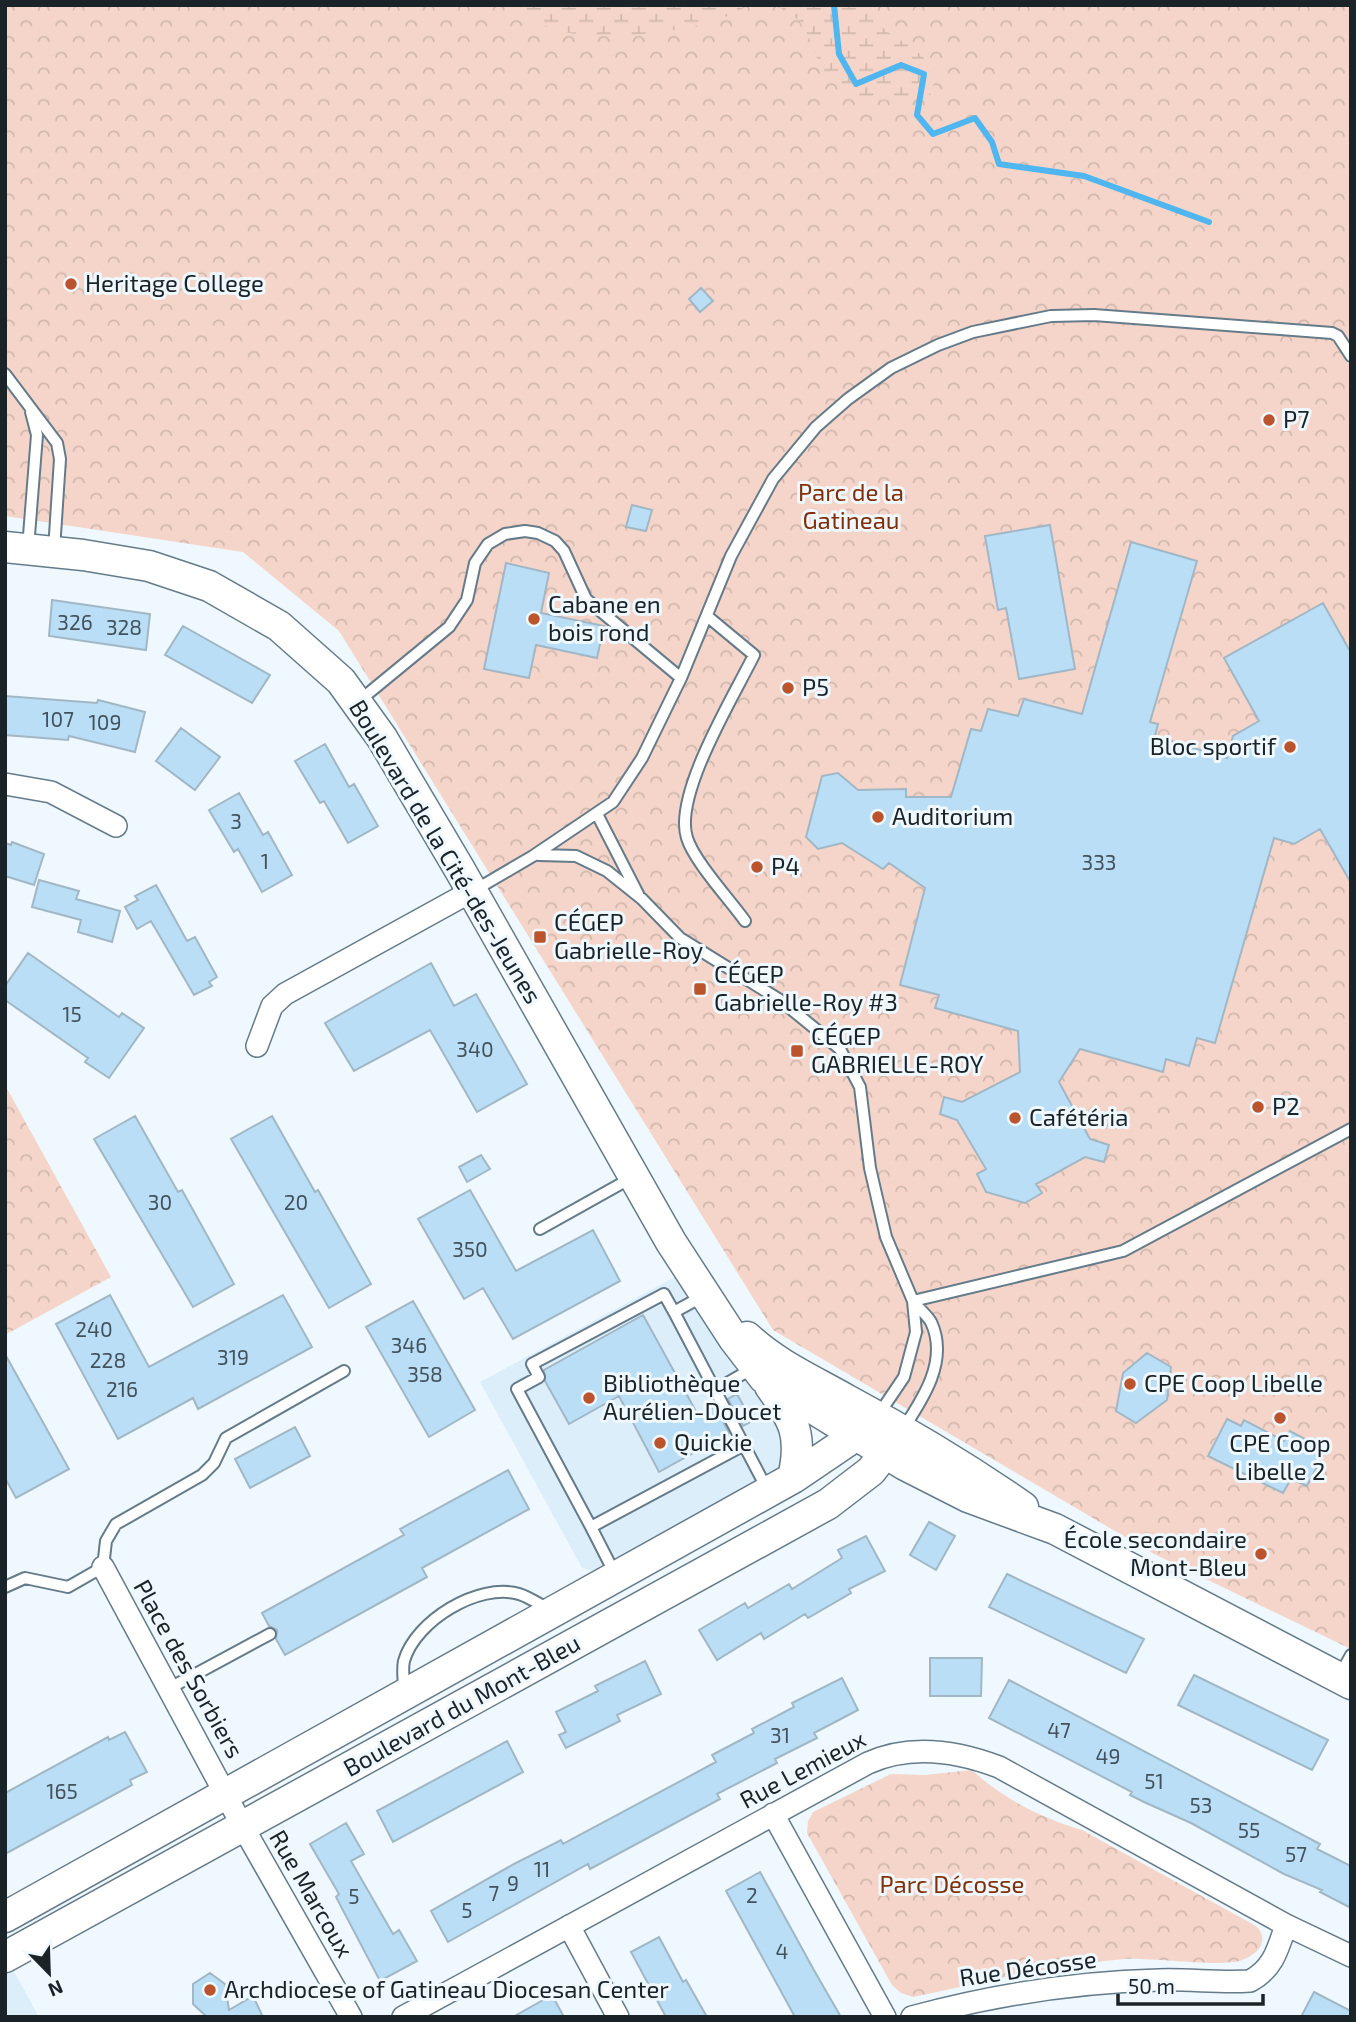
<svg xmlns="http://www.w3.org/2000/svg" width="1356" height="2022" viewBox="0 0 1356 2022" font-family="'Exo 2',sans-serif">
  <defs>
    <pattern id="forest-crowns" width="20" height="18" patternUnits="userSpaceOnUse" patternTransform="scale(1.75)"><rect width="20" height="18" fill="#f5d5c9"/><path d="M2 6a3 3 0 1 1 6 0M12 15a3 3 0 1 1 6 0" fill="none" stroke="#d1b7ad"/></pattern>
    <pattern id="wetland-marsh" width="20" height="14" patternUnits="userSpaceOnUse" patternTransform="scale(1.75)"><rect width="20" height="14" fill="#f5d5c9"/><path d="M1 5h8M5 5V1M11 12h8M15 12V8" fill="none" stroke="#d1b7ad"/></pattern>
  </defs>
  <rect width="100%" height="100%" fill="#eef8fe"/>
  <path fill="#dceefa" d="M 688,1270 L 798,1458 L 617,1577 L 582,1568 L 480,1382 Z
    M 6,1957 L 39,2017 L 5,2017 Z"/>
  <path fill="url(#forest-crowns)" d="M 5,5 L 1351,5 L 1351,1649 L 1154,1554 L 773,1330 L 339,631 L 243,552 L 5,516 Z
    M 5,1085 L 111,1277 L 5,1335 Z
    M 972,1770 C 1003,1799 1042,1818 1082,1830 L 1256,1926 C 1270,1940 1259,1954 1242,1960 C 1223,1968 1151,1957 1124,1959 C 1053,1965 983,1982 913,1997 L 901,1993 L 892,1985 L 807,1833 L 808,1821 L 813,1812 L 891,1774 L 925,1775 Z"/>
  <path fill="url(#wetland-marsh)" d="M 524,5 L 750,5 C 737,11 723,19 710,22 C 669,34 545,53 524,5 Z
    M 769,5 L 872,5 C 874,34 907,39 923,57 C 928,63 931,76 934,83 L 929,99 L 852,100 C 844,92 835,85 828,77 C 807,48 812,13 769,5 Z"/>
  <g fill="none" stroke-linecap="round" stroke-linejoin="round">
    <path stroke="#4fb6f0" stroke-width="6" d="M 834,5 L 839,54 L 856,84 L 901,65 L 924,74 L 917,115 L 933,134 L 975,118 L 992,142 L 999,164 L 1084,176 L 1209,222"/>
  </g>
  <path fill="#badef6" stroke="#a1b7c5" stroke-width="2" d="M 701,288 L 713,301 L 700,312 L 689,299 Z
    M 632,505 L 652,510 L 646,531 L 626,527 Z
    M 1050,525 L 1075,669 L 1019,679 L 1006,608 L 998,610 L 985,536 Z
    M 1131,542 L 1197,561 L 1150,722 L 1158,724 L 1155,736 L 1227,758 L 1233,736 L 1259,721 L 1224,658 L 1323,603 L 1351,653 L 1351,883 L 1320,829 L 1294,844 L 1274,838 L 1215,1043 L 1197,1038 L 1189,1066 L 1166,1059 L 1163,1072 L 1080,1049 L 1059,1082 L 1090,1139 L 1109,1145 L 1104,1162 L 1085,1157 L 1036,1184 L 1042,1193 L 1025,1203 L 986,1192 L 977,1174 L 986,1169 L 957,1120 L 940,1114 L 944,1097 L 962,1102 L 1020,1072 L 1018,1031 L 935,1008 L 939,995 L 900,985 L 925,888 L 889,863 L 883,869 L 842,843 L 818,849 L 806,837 L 822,776 L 838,773 L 858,790 L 906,789 L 906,797 L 951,797 L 971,729 L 981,731 L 988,709 L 1018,716 L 1024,699 L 1082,714 Z
    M 506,563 L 549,573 L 541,613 L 604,626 L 597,658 L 536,645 L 529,678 L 484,669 Z
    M 52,600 L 150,614 L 146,650 L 49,636 Z
    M 183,626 L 270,675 L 252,703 L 165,655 Z
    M 5,696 L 97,703 L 98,700 L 145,712 L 135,752 L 69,736 L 68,740 L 5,735 Z
    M 181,728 L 220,757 L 195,790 L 156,761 Z
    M 325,744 L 349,787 L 354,784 L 378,826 L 348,843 L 324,801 L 320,803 L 295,761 Z
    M 239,793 L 263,835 L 268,832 L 292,875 L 262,892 L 238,849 L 234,852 L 209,810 Z
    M 12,842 L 44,854 L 34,885 L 5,876 L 5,843 L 11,845 Z
    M 39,880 L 79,891 L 76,899 L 120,911 L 112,942 L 78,932 L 81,920 L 32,907 Z
    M 156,885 L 187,941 L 195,937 L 217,977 L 209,982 L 212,986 L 194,995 L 151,921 L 137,929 L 125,907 L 138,900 L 135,896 Z
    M 28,953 L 119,1017 L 122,1013 L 144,1028 L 109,1078 L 85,1062 L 88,1058 L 5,1000 L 5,986 Z
    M 431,963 L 454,1006 L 476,994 L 527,1084 L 477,1112 L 430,1030 L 354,1071 L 325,1023 Z
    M 135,1116 L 178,1192 L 182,1190 L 234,1284 L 193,1307 L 94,1139 Z
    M 272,1116 L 315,1192 L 318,1190 L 371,1284 L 329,1308 L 231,1139 Z
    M 481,1155 L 490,1169 L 467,1182 L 459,1167 Z
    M 470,1190 L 516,1271 L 593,1230 L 620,1281 L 513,1339 L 483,1288 L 464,1299 L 418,1219 Z
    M 110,1295 L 149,1367 L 283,1295 L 312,1347 L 198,1409 L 193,1398 L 118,1439 L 56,1324 Z
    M 413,1301 L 475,1410 L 429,1437 L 366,1327 Z
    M 643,1315 L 698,1415 L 715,1406 L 729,1433 L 659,1472 L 619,1396 L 569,1424 L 545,1381 L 544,1370 Z
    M 1147,1353 L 1171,1367 L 1167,1400 L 1136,1423 L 1116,1411 L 1123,1373 Z
    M 5,1354 L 69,1469 L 16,1498 L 5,1478 Z
    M 737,1394 L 752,1421 L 743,1426 L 728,1399 Z
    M 1227,1419 L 1241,1426 L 1244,1420 L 1284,1441 L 1290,1431 L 1326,1450 L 1307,1486 L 1291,1479 L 1283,1493 L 1208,1456 Z
    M 295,1427 L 310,1456 L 250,1488 L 235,1459 Z
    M 508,1470 L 529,1509 L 422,1568 L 427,1577 L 285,1655 L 276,1639 L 277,1630 L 269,1626 L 262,1613 L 404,1535 L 400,1529 Z
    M 929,1522 L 955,1536 L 936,1570 L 910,1555 Z
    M 866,1536 L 885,1571 L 849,1589 L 851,1593 L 808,1618 L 805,1614 L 764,1639 L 761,1633 L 717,1660 L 699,1630 L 745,1603 L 748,1608 L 789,1584 L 792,1589 L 842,1558 L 838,1550 Z
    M 1007,1574 L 1144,1639 L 1126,1673 L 989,1607 Z
    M 930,1658 L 982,1658 L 981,1696 L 930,1696 Z
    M 645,1661 L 661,1694 L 617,1715 L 620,1721 L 566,1748 L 559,1735 L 566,1732 L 556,1712 L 598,1691 L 595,1686 Z
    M 1194,1675 L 1328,1740 L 1312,1770 L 1178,1705 Z
    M 842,1678 L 858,1710 L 814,1733 L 817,1738 L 775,1759 L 777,1763 L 717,1794 L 720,1799 L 590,1869 L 588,1864 L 448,1942 L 431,1911 L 514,1864 L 561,1840 L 563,1844 L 716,1762 L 712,1755 L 754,1733 L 752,1729 L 794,1707 L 792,1703 Z
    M 1009,1680 L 1320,1844 L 1317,1849 L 1351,1866 L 1351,1908 L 1320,1892 L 1322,1890 L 1284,1874 L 1191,1823 L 1144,1802 L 1130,1795 L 1132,1792 L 989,1718 Z
    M 125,1732 L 147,1772 L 130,1780 L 132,1785 L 5,1854 L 5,1793 L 108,1737 L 109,1740 Z
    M 507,1741 L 523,1772 L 393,1842 L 377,1811 Z
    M 346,1823 L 364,1854 L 351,1861 L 393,1934 L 399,1930 L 417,1961 L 380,1981 L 336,1897 L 339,1894 L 310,1844 Z
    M 760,1872 L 815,1972 L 841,2017 L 795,2017 L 726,1891 Z
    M 659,1937 L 683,1982 L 686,1980 L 707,2017 L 666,2017 L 631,1952 Z
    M 210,1973 L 225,1984 L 229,2010 L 253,1996 L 263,2017 L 207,2017 L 193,2004 L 193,1984 Z
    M 1314,1992 L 1351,2011 L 1351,2017 L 1301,2017 Z
    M 552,1995 L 564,2017 L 513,2017 Z"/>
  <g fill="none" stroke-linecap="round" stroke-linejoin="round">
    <g stroke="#667b89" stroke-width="14">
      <path id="lane" d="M 5,374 L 57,443 L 60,459 L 54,550
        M 28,548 L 37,435 L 31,412
        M 707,616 L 754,655 C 734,696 673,795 687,838 C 694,861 730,900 745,921
        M 359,701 L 449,627 L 467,600 L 475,563 L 488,544 L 505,534 L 525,531 L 538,533 L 555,541 L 564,551 L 586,599 L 681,678
        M 597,814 L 638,894
        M 539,855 L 576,856 L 607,871 L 642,899 L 680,938 L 780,1000 L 840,1049 L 860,1087 L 870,1168 L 886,1237 L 913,1301 L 916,1332 L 904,1377 L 879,1414
        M 475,890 L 533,856 L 613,802 L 642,758 L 681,678 L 731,556 L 773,479 L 816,427 L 848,399 L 891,368 L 938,345 L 973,332 L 1051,316 L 1094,315 L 1332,333 L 1338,336 L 1351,356
        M 540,1229 L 633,1177
        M 913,1301 L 1123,1251 L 1351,1129
        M 674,1312 L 705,1295
        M 715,1390 L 755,1367
        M 903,1429 C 923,1399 949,1360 931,1322 C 927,1315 918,1308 913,1301
        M 744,1445 L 591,1527 L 517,1389 L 539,1377 L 532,1364 L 664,1294 L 674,1312 L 767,1489
        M 591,1527 L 615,1574
        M 5,1587 L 25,1578 L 68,1587 L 103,1567 L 106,1541 L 116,1524 L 202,1475 L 214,1463 L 226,1438 L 344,1371
        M 1340,1675 L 1351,1655
        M 168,1689 L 270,1634
        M 404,1689 C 404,1681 402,1669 404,1661 C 415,1621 479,1582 519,1594 C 529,1597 539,1604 548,1609"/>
    </g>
    <g stroke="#667b89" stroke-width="24">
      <path id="street" d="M 5,784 L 51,792 L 116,826
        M 257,1046 L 272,1006 L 285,994 L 472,891
        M 103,1567 L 243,1827 L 351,2017
        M 773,1814 L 885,2017
        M 569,1926 L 618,2017
        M 403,2017 L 868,1763 C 910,1744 957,1751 999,1767 L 1286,1925 L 1351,1956
        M 912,2017 C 993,1995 1076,1982 1159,1980 C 1190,1979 1220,1983 1250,1981 C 1273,1969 1278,1949 1286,1925"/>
    </g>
    <g stroke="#667b89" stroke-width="33">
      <path id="secondary" d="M 5,547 L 83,555 L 149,566 L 209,586 L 279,626 L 341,681 L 382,738 L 460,870 L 671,1242 L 734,1339 L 764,1378 L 905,1465 L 968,1497 L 1055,1529 L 1351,1684
        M 747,1337 C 777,1365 812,1380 847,1400 C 907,1432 967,1468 1023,1507
        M 770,1386 C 794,1420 803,1435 793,1478
        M 5,1917 L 793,1478 L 855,1436 L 876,1417
        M 5,1957 L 828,1504 L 871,1471 L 901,1432"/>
    </g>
    <use href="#lane" stroke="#fff" stroke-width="10"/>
    <use href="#street" stroke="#fff" stroke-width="21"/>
    <use href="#secondary" stroke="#fff" stroke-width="30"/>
  </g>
  <g fill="#bb542c" stroke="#eef8fe" stroke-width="2.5">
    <circle cx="71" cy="284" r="7"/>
    <circle cx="1269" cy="420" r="7"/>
    <circle cx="534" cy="619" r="7"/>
    <circle cx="788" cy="688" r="7"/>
    <circle cx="1290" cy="747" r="7"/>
    <circle cx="878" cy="817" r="7"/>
    <circle cx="757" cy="867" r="7"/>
    <rect x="533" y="930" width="14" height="14" rx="3.5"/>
    <rect x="693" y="982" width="14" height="14" rx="3.5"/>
    <rect x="790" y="1044" width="14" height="14" rx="3.5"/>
    <circle cx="1258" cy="1107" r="7"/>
    <circle cx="1015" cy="1118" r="7"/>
    <circle cx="1130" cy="1384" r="7"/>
    <circle cx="589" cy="1398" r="7"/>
    <circle cx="1280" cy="1418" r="7"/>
    <circle cx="660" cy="1443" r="7"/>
    <circle cx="1261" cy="1554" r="7"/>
    <circle cx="210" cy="1990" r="7"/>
  </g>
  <g text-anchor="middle" stroke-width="6" stroke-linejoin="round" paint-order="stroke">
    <g font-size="21" fill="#42525c">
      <text x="75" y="630">326</text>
      <text x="124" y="635">328</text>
      <text x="58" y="727">107</text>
      <text x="105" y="730">109</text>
      <text x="236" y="829">3</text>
      <text x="265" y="869">1</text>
      <text x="1099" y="870">333</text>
      <text x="72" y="1022">15</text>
      <text x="475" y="1057">340</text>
      <text x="160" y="1210">30</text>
      <text x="296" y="1210">20</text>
      <text x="470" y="1257">350</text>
      <text x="94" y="1337">240</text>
      <text x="409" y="1353">346</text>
      <text x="233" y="1365">319</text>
      <text x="108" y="1368">228</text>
      <text x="425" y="1382">358</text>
      <text x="122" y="1397">216</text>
      <text x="1059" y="1738">47</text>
      <text x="780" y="1743">31</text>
      <text x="1108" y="1764">49</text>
      <text x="1154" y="1789">51</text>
      <text x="62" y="1799">165</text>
      <text x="1201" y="1813">53</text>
      <text x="1249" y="1838">55</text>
      <text x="1296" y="1862">57</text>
      <text x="542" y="1877">11</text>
      <text x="513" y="1891">9</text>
      <text x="494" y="1901">7</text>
      <text x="752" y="1903">2</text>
      <text x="354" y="1904">5</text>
      <text x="467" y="1918">5</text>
      <text x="782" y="1959">4</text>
    </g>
    <g font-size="24" fill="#1a2328" stroke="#eef8fe" text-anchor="start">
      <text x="85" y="292">Heritage College</text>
      <text x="1283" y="428">P7</text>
      <text x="548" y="613">Cabane en<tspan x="548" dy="28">bois rond</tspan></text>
      <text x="802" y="696">P5</text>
      <text x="1276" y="755" text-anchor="end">Bloc sportif</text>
      <text x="892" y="825">Auditorium</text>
      <text x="771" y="875">P4</text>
      <text x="554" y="931">CÉGEP<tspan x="554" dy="28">Gabrielle-Roy</tspan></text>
      <text x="714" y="983">CÉGEP<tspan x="714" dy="28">Gabrielle-Roy #3</tspan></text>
      <text x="811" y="1045">CÉGEP<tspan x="811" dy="28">GABRIELLE-ROY</tspan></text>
      <text x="1272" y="1115">P2</text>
      <text x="1029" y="1126">Cafétéria</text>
      <text x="603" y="1392">Bibliothèque<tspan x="603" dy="28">Aurélien-Doucet</tspan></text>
      <text x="1144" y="1392">CPE Coop Libelle</text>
      <text x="674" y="1451">Quickie</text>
      <text x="1280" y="1452" text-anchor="middle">CPE Coop<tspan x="1280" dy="28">Libelle 2</tspan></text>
      <text x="1247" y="1548" text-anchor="end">École secondaire<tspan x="1247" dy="28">Mont-Bleu</tspan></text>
      <text x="224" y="1998">Archdiocese of Gatineau Diocesan Center</text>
    </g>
    <g font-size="24" fill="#832e07" stroke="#eef8fe">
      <text x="851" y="501">Parc de la<tspan x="851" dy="28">Gatineau</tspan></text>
      <text x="952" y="1893">Parc Décosse</text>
    </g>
    <g font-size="24" fill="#1a2328" stroke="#eef8fe">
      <text transform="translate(445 852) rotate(59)" y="8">Boulevard de la Cité-des-Jeunes</text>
      <text transform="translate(188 1669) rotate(61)" y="8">Place des Sorbiers</text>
      <text transform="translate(462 1706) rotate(-29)" y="8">Boulevard du Mont-Bleu</text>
      <text transform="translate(803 1770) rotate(-28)" y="8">Rue Lemieux</text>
      <text transform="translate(311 1894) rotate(60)" y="8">Rue Marcoux</text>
      <text transform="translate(1028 1969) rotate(-8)" y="8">Rue Décosse</text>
    </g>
  </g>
  <rect width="1356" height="2022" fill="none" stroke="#1a2328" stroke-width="14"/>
  <g transform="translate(49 1973) rotate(157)" stroke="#eef8fe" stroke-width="5" paint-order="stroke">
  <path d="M0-5L12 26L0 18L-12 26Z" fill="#1a2328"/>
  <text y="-10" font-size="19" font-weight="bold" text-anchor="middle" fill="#1a2328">N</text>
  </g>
  <path d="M1118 1994v10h145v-10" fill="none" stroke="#1a2328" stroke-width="3.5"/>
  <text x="1128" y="1994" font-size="21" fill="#1a2328" stroke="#eef8fe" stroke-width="5" paint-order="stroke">50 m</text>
</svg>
